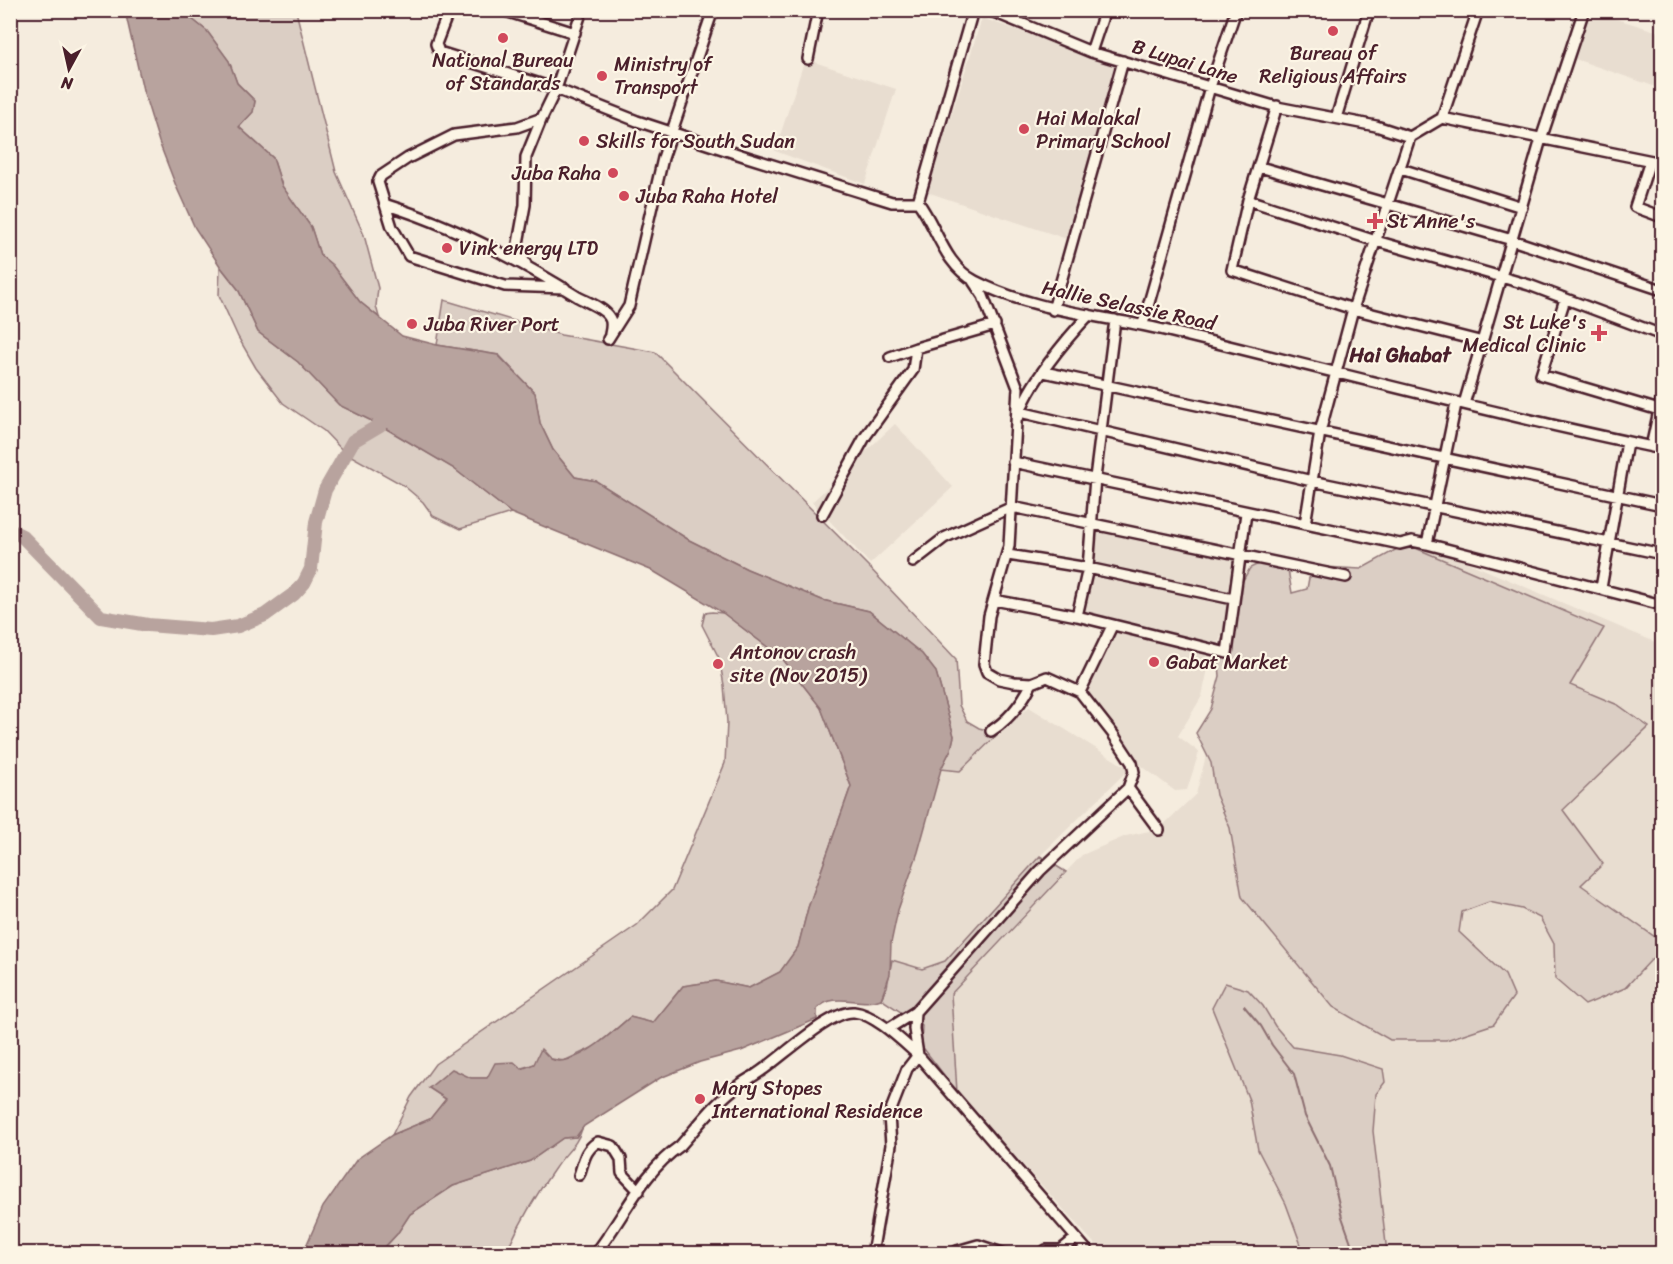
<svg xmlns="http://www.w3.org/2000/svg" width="1673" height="1264" viewBox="0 0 1673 1264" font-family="Sriracha,sans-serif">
  <rect width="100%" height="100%" fill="#f5ecde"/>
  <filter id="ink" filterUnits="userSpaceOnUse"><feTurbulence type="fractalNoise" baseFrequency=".0167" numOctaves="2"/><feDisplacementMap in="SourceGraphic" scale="12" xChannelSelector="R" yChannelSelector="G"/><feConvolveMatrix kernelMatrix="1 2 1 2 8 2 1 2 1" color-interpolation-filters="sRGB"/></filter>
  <g filter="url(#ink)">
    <path fill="#e8ddd0" d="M 1591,11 L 1662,33 L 1662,89 L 1575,59 Z
      M 982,18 L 1121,66 L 1067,239 L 927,192 Z
      M 805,59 L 896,89 L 865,184 L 775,151 Z
      M 895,424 L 953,487 L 870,564 L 812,502 Z
      M 1096,528 L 1234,557 L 1230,614 L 1208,669 L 1202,696 L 1178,736 L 1199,752 L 1187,790 L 1175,791 L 1138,763 L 1092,703 L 1085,690 L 1114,626 L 1082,618 Z
      M 1424,544 L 1662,645 L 1662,1253 L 1103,1253 L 957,1092 L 951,994 L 1082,855 L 1126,836 L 1159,829 L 1196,794 L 1214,726 Z
      M 1029,707 L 1129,769 L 1040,856 L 945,961 L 922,969 L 892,960 L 891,943 L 898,910 L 918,852 L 941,769 L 960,771 Z"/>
    <path fill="#dbcec4" stroke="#927678" stroke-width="1.5" d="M 182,11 L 296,11 L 336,172 L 364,235 L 378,288 L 376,306 L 379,317 L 360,302 L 332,265 L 320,255 L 311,227 L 282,186 L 273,158 L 239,127 L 253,112 L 255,101 L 237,83 L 229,61 L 207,31 Z
      M 220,266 L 238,289 L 258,332 L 298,362 L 339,405 L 380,425 L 453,468 L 511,513 L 460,529 L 433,516 L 423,502 L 403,485 L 344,452 L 324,431 L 283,403 L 256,368 L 238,337 L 219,295 Z
      M 444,300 L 561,335 L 655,352 L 868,566 L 956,659 L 959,705 L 967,721 L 979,728 L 999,733 L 960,771 L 941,769 L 951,749 L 954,736 L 936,672 L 922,654 L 869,611 L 822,600 L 747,569 L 689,540 L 596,481 L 575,477 L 553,450 L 540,423 L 535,393 L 499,355 L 437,345 Z
      M 1406,544 L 1604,628 L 1570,685 L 1618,705 L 1649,727 L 1563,810 L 1603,864 L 1581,885 L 1662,942 L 1662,954 L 1651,960 L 1625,988 L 1585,1005 L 1555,979 L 1554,944 L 1540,918 L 1522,909 L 1489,902 L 1462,912 L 1459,932 L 1505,975 L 1514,996 L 1494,1024 L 1446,1040 L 1390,1040 L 1333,1007 L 1242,897 L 1230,828 L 1216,795 L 1211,763 L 1196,733 L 1211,709 L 1220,676 L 1218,653 L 1237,591 L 1250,568 L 1267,560 L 1287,564 L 1292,593 L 1307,589 L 1309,578 L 1323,567 L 1361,569 Z
      M 712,612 L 723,613 L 782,658 L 821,708 L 851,786 L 808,908 L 798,947 L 780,972 L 749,988 L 716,981 L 683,986 L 653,1023 L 630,1017 L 596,1046 L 564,1061 L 552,1059 L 488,1078 L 471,1078 L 429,1088 L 446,1099 L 430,1119 L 392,1135 L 411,1097 L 435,1064 L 637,925 L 672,890 L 725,763 L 727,722 L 724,685 L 719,658 L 702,625 L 705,613 Z
      M 1040,856 L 1066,872 L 951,994 L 957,1092 L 921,1045 L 922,1026 L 881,999 L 887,987 L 892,960 L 922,969 L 945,961 Z
      M 1225,983 L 1248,990 L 1263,1006 L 1275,1026 L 1293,1047 L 1340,1055 L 1383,1069 L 1385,1082 L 1376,1094 L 1373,1131 L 1387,1253 L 1304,1253 L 1286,1204 L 1258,1150 L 1249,1100 L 1212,1008 Z
      M 583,1126 C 578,1145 565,1153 555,1168 C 535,1196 520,1222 506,1253 L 379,1254 L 397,1234 L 410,1214 L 453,1186 L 530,1161 L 563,1138 L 576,1137 Z"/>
    <path fill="#b8a39e" stroke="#8c6e70" stroke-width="1.5" d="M 125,11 L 182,11 L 207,31 L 229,61 L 237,83 L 255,101 L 253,112 L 239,127 L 273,158 L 282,186 L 311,227 L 320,255 L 332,265 L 360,302 L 402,336 L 437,345 L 498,355 L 535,393 L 540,423 L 553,450 L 575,477 L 596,481 L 689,540 L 747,569 L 822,600 L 869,611 L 922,654 L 936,672 L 954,736 L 951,749 L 941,769 L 918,852 L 898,910 L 891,943 L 890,974 L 881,999 C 860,1008 835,990 817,1009 L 817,1019 L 741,1051 L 700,1062 L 660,1078 L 584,1126 L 576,1137 L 563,1138 L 530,1161 L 453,1186 L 410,1214 L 397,1234 L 379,1253 L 303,1253 L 323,1207 L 357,1159 L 392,1135 L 430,1119 L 446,1099 L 429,1088 L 452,1069 L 471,1078 L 487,1078 L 495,1063 L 514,1062 L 522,1069 L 534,1064 L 541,1049 C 544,1052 548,1057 551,1059 C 573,1070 614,1031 630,1017 L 653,1023 L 683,986 L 716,981 L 749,988 L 780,972 L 798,947 L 808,908 L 851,786 L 821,708 L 782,658 L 723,613 L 653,571 L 511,513 L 453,468 L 380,425 L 339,405 L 298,362 L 258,332 L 238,289 L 220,266 L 195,228 L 176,186 L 159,142 L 143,90 Z"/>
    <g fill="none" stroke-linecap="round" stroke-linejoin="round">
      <path stroke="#8c6e70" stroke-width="2" d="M 1244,1006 L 1261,1026 L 1272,1045 L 1294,1074 L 1305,1116 L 1330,1166 L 1342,1217 L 1355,1254"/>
      <path stroke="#b8a39e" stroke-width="14" d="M 10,530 L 22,536 L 101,617 L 148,625 L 211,630 L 238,626 L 265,615 L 294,594 L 304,583 L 311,569 L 316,522 L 325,490 L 353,441 L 380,425"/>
      <g stroke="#4a1f2b" stroke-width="14">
        <path id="street" d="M 449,10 L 436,44 L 439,52 L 556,89 L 637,121 L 747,157 L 892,202 L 918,202 C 937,227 944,265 975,281 C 1037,313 1106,315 1172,332 C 1336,372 1498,415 1662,449
          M 502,10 L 575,33
          M 989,10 L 1091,52 L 1277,107 L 1376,126 L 1410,137 L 1442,118
          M 1091,52 L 1105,10
          M 808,59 L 818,10
          M 1277,106 L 1248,200 L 1232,270 L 1353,309 L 1483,342
          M 1336,118 L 1369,10
          M 1442,118 L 1662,163
          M 1442,118 L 1478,10
          M 1650,161 L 1635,207 L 1662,217
          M 1260,167 L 1512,240 L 1662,290
          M 1401,169 L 1522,207
          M 1248,200 L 1376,241 L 1529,285 L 1662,335
          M 918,202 L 973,10
          M 387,205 C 454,226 519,260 578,297 C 587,302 604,308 609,317 C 613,322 611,329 610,334
          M 526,264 L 517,249 L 525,205 L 526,157 L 541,120
          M 565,288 L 505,286 L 409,256 L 392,227 L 378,182 L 381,176 L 408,158 L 454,135 L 517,127 L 542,118 L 556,89 L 582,10
          M 1565,299 L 1541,375 L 1659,410
          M 1053,310 L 1123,61
          M 1143,324 L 1210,87 L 1236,10
          M 608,339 L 629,306 L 663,158 L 713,10
          M 916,348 L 995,325
          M 1044,372 L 1662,505
          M 1464,404 L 1541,139 L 1584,10
          M 1020,412 L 1312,481 L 1662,554
          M 1019,416 C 1026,387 1068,337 1089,315
          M 1651,447 L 1662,397
          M 1013,462 L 1400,544 L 1412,541 L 1427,544 L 1662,605
          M 822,515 L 865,437 L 913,370 L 916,348 L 890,357
          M 1305,524 L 1320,432 L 1353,309 L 1410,137
          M 1427,544 L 1456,404
          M 1008,555 L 1088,568 L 1233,599
          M 913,562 L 944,538 L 1012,507 L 1346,577
          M 1601,588 L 1627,442
          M 994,600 L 1077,616 L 1227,653 L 1246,513
          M 1077,616 L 1088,568 L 1095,478 L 1115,320
          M 1080,692 L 1112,626
          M 991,731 C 1010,719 1022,703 1032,683
          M 1128,788 L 1159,830
          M 915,1012 L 914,1029 L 918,1055 L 1090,1254
          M 888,1029 L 915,1012 L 1040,871 L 1128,788 L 1134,772 L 1132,763 L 1113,734 L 1080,692 L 1047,677 L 1032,683 L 1014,682 L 999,679 L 987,672 L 984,664 L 989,616 L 1009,546 L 1018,388 L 983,296 L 973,281
          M 579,1175 C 584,1162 584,1150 598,1142 L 613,1146 L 621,1159 L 622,1173 L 639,1191
          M 957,1251 L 978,1245 L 1005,1254
          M 595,1254 C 623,1219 642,1172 680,1146 C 697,1127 714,1104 734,1089 C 742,1082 753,1077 761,1071 C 781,1058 831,1010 854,1012 C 875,1014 903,1042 918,1055 L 907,1069 L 889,1115 L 891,1145 L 872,1254
          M 1042,1254 L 1046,1250 L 1061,1250 L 1076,1238"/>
      </g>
      <use href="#street" stroke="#fcf5e5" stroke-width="9"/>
    </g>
  </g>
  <g fill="#d1495b" stroke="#fcf5e5" stroke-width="2">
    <circle cx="1333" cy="31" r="6"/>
    <circle cx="503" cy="38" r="6"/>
    <circle cx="602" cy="76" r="6"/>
    <circle cx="1024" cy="129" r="6"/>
    <circle cx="584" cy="141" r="6"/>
    <circle cx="613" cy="173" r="6"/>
    <circle cx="624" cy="196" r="6"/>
    <path d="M1372 212h6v6h6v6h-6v6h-6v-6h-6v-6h6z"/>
    <circle cx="447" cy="248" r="6"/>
    <circle cx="412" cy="324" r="6"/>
    <path d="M1596 324h6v6h6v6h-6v6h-6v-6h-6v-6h6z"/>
    <circle cx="1154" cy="662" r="6"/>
    <circle cx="718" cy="664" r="6"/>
    <circle cx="700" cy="1099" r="6"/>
  </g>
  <g text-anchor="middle" stroke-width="4.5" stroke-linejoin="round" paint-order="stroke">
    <g font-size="20" fill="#4a1f2b" stroke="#fcf5e5" text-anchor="start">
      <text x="1333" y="60" text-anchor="middle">Bureau of<tspan x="1333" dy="23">Religious Affairs</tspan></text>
      <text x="503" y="67" text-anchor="middle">National Bureau<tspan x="503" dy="23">of Standards</tspan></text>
      <text x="614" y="71">Ministry of<tspan x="614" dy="23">Transport</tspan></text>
      <text x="1036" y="125">Hai Malakal<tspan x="1036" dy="23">Primary School</tspan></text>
      <text x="596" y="148">Skills for South Sudan</text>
      <text x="601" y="180" text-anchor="end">Juba Raha</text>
      <text x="636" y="203">Juba Raha Hotel</text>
      <text x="1387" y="228">St Anne's</text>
      <text x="459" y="255">Vink energy LTD</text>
      <text x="1586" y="329" text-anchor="end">St Luke's<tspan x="1586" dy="23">Medical Clinic</tspan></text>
      <text x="424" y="331">Juba River Port</text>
      <text x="730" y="659">Antonov crash<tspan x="730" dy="23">site (Nov 2015)</tspan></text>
      <text x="1166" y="669">Gabat Market</text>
      <text x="712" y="1095">Mary Stopes<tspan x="712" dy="23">International Residence</tspan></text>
    </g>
    <g font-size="20" fill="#4a1f2b" stroke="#fcf5e5">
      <text transform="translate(1185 61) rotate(17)" y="7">B Lupai Lane</text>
      <text transform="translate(1129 305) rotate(12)" y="7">Hallie Selassie Road</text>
    </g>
    <g font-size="21" font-weight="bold" fill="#4a1f2b" stroke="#fcf5e5">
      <text x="1400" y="362">Hai Ghabat</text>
    </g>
  </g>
  <rect width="1673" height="1264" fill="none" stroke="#fcf5e5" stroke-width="36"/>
  <rect x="18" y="18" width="1637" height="1228" fill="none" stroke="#4a1f2b" stroke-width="2" filter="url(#ink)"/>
  <g transform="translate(69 69) rotate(188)" stroke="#fcf5e5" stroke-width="4.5" paint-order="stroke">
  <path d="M0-4.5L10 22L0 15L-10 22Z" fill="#4a1f2b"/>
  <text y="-9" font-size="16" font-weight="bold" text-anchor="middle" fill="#4a1f2b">N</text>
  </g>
</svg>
